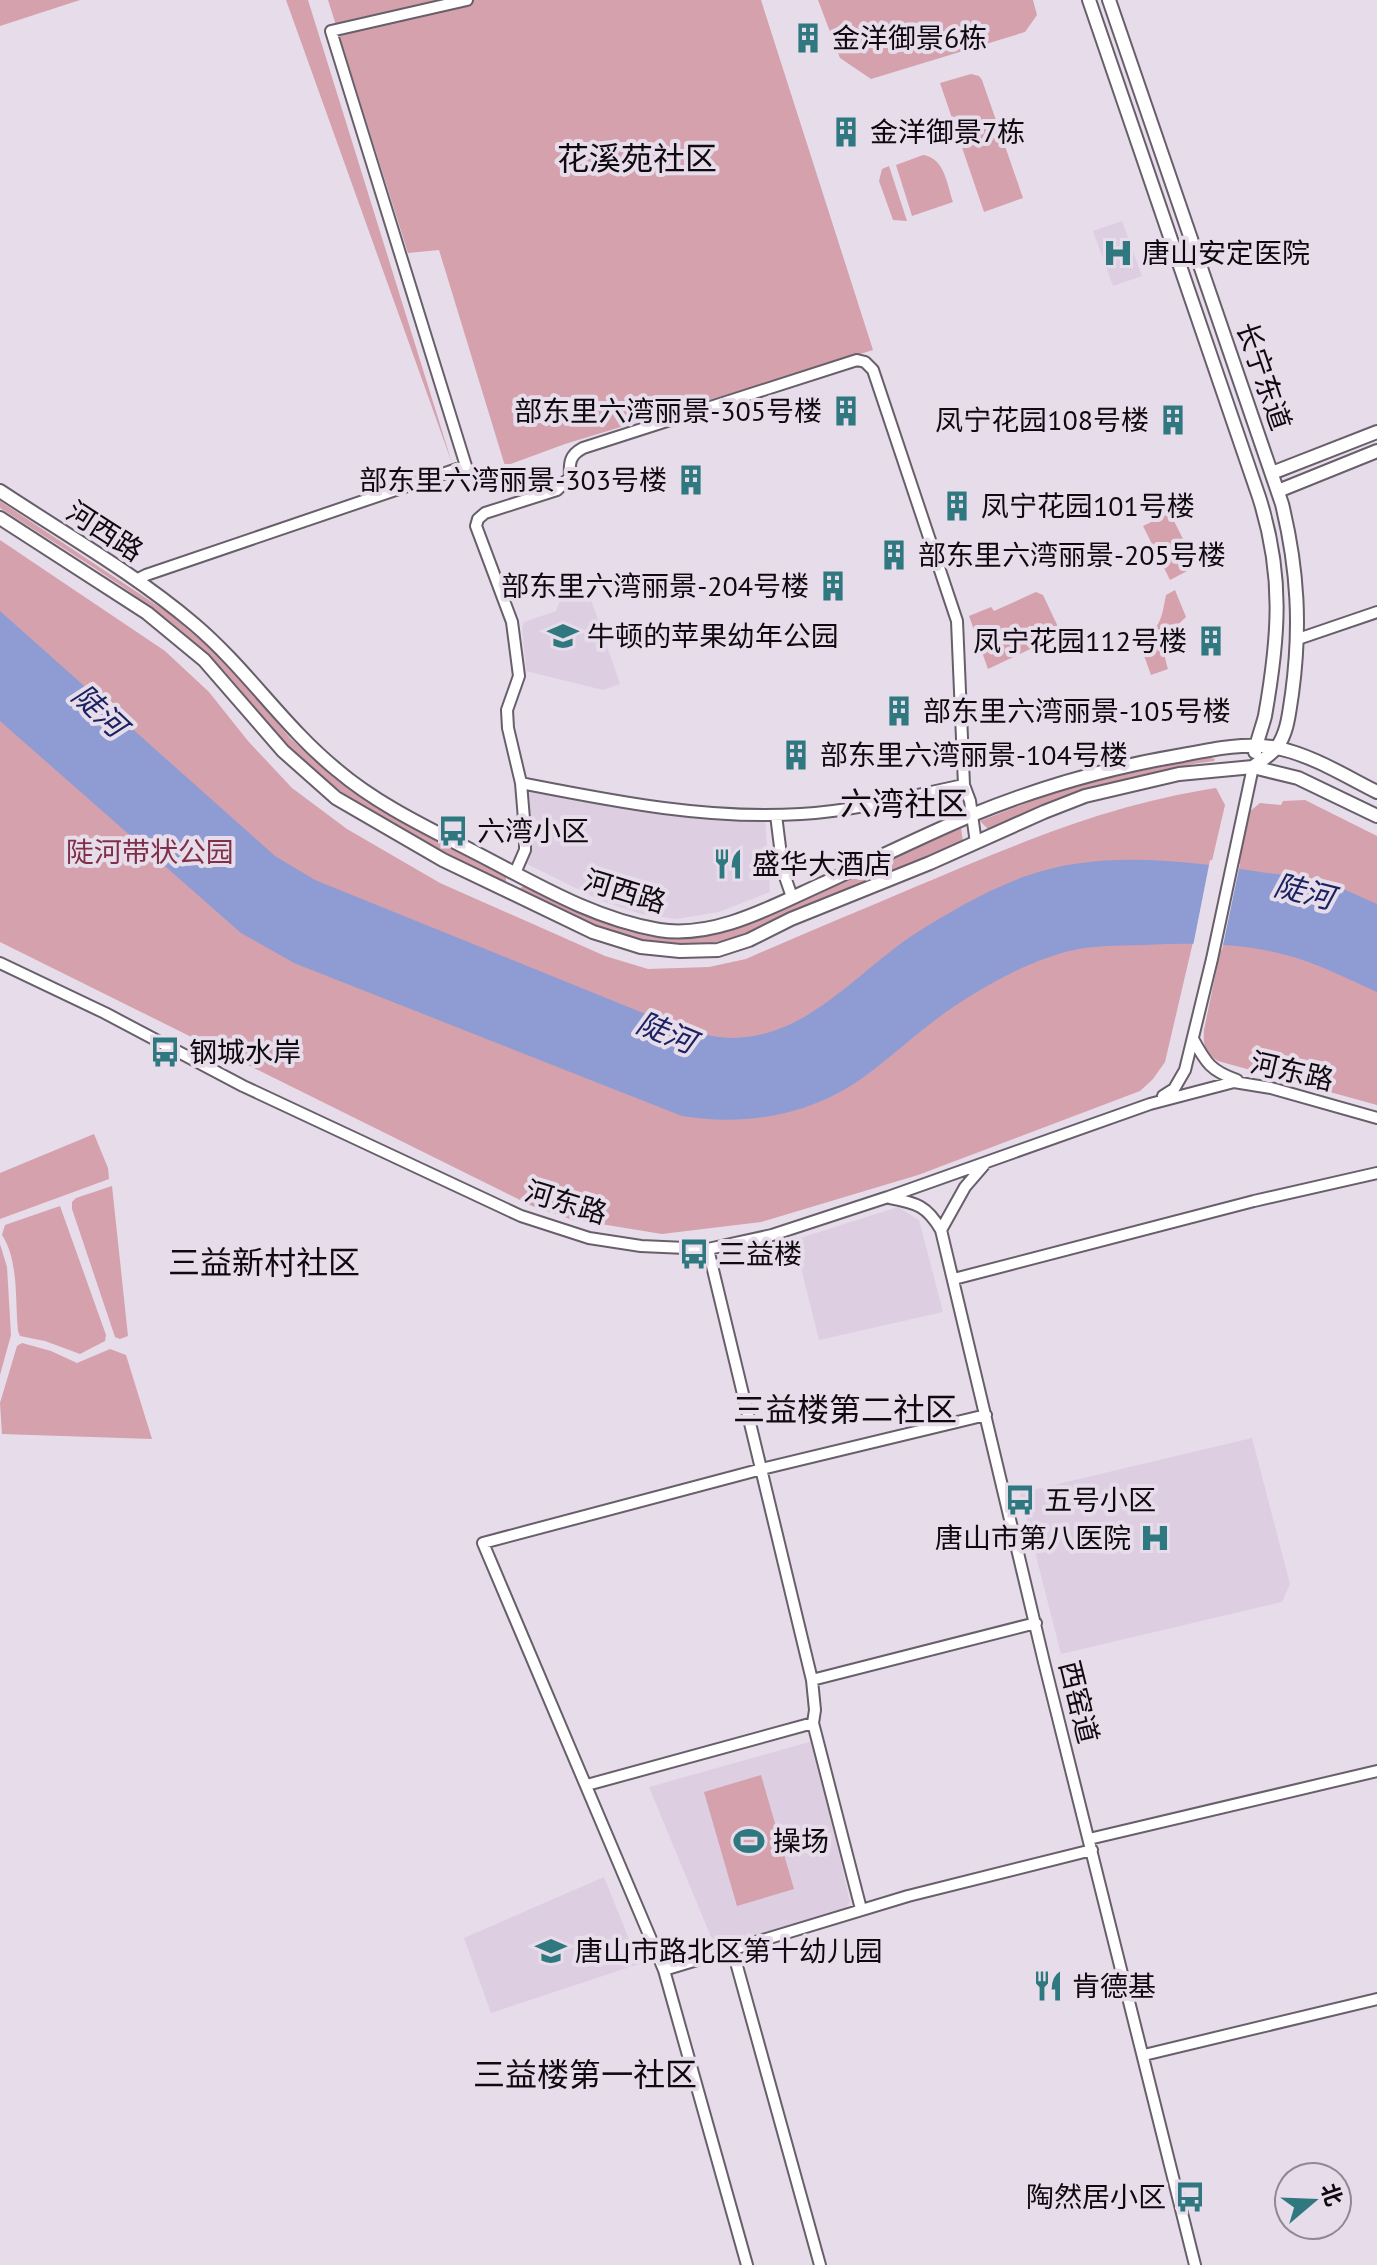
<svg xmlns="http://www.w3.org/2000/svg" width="1377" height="2265" viewBox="0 0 1377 2265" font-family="'PT Sans','Noto Sans SC',sans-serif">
  <rect width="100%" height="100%" fill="#e7dcea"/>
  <path fill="#ddcee2" d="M 1122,221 L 1142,276 L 1113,286 L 1093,231 Z
    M 589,594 L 620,684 L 603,690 L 526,671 L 522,628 L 524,622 L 556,611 L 562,596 Z
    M 514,786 L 671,814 L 765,820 L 770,892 L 719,912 L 676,919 L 641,914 L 602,901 L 525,863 Z
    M 898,1207 L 919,1220 L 943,1312 L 819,1340 L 794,1240 Z
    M 1252,1438 L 1290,1584 L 1282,1602 L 1061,1654 L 1020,1493 Z
    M 813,1741 L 850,1902 L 844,1911 L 716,1949 L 649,1787 Z
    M 604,1877 L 639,1964 L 491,2013 L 464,1938 Z"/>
  <path fill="#d4a1ac" d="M 0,0 L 80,0 L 0,26 Z
    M 286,0 L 308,0 L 452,463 Z
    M 328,0 L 761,0 L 873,350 L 565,444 L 505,466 L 439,250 L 408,253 Z
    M 818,0 L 1033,0 L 1037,15 L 1025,32 L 871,79 L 840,58 Z
    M 971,74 L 979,76 L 982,80 L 1023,198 L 984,212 L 940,83 Z
    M 923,155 C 945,158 947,185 953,202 L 912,216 L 896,165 Z
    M 889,166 L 907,221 L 893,220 L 879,181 L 882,169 Z
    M 0,501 L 170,614 L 227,663 L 290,738 L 350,790 L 506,876 L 506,881 L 502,883 C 441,849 375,819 319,775 C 276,741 248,693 208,655 C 147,596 70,554 0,508 Z
    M 1170,513 L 1192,557 L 1191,569 L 1170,580 L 1143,526 Z
    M 0,540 L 165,651 L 209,692 L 248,741 L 292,788 L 347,829 L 440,883 L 605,956 L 648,969 L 709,967 L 746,959 C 802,934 859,911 915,887 C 1018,844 1105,805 1216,788 L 1225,805 L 1165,1062 L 1153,1079 L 1140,1091 L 918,1175 L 761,1222 L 662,1234 L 570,1219 L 532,1206 L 0,942 Z
    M 1175,590 L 1186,617 C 1164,638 1159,638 1168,669 L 1151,675 L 1138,639 C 1161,632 1162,615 1166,595 Z
    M 1036,592 L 1043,595 L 1060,631 L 1058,636 L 988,669 L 969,616 L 991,607 L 994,611 Z
    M 1207,757 L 1215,759 L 1214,761 L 1193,764 L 1067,797 L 989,830 L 980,821 L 1067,787 Z
    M 1305,800 L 1377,836 L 1377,1105 L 1218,1061 C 1204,1053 1203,1044 1204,1030 L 1249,812 L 1260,803 L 1281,805 L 1283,801 Z
    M 961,828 L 963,842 C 906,868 847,889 789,913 C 766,923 746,936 722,941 C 693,947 659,946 631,939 C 595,929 559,909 525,893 L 520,888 L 525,886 C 566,906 608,930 654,937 C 681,941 708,935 735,929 Z
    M 94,1134 L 108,1168 L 109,1179 L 0,1219 L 0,1173 Z
    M 112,1186 L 128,1336 L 120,1339 L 115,1337 L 72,1209 L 72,1202 L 76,1198 Z
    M 60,1206 L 106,1335 L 105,1341 L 80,1354 L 45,1341 L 20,1336 L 18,1331 C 15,1301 19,1261 2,1235 L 5,1225 Z
    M 0,1244 L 7,1267 L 11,1335 L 0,1375 Z
    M 22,1343 L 51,1351 L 77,1363 L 110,1349 L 126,1355 L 152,1439 L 2,1434 L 0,1403 L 17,1346 Z
    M 761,1775 L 794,1889 L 737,1906 L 704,1792 Z"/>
  <path fill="#8e9cd3" d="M 0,611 L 275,856 L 315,880 L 690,1032 C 704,1034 718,1038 732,1038 C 806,1038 856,973 913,935 C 948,913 987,890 1026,876 C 1101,849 1190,861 1267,873 C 1284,875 1304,876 1321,881 C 1340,887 1359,896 1377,904 L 1377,992 C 1346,978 1315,962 1282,954 C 1236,942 1189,943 1143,945 C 1117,946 1091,945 1065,952 C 1030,962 997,979 967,998 C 929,1021 897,1053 861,1079 C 808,1116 745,1126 682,1116 L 294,963 L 241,933 L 0,721 Z"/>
  <path fill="#e7dcea" d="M 1210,860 L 1240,864 L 1222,950 L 1193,946 Z"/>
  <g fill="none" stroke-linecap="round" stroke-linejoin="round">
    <g stroke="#675f6a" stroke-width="14">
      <path id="minor" d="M 136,580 L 146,575 L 466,466 L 331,31 L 467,0
        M 1298,639 L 1377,612
        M 521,783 C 613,801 707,820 801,814 C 856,811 910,796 964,785
        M 776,815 L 783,871 L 792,897
        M 515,873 L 525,850 L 525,831 L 521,783 L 508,728 L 507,710 L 519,676 L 512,622 L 476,526 L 478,519 L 485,513 L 557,490 L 570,477 C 569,462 570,455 583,448 L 857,360 L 865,362 L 873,370 L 957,621 L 964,785 L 970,801 L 976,843
        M 0,963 L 105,1013 L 243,1086 L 521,1216 L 589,1238 L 641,1246 L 708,1249 L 772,1235 L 888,1197 L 1150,1104 L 1234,1082 L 1271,1088 L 1377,1118
        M 1193,1039 C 1206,1063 1211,1071 1237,1080
        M 1163,1096 L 1174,1089 L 1185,1070 L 1212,959 L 1253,767
        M 890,1198 C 917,1203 927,1206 941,1230 L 1044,1662 L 1195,2265
        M 941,1230 L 965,1187 L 984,1165
        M 954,1279 L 1254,1201 L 1377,1173
        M 812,1680 L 1036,1623
        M 813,1723 L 861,1909
        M 587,1785 L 813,1723 L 815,1710 L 812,1680 L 708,1249
        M 1089,1839 L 1377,1771
        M 732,1948 L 820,2265
        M 664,1970 L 908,1896 L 1092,1850
        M 1144,2055 L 1377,1999
        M 747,2265 L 664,1970 L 483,1543 L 762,1469 L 986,1415"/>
    </g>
    <g stroke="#675f6a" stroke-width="16">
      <path id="major" d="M 1089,0 L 1259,497 C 1284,575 1279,637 1265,716 C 1262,728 1257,740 1255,752
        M 1109,0 L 1282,504 C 1298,570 1301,627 1292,694 C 1289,712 1288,732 1277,747 C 1271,755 1260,761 1253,767
        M 1272,473 L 1377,432
        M 0,491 C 65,534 135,574 194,624 C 247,669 284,727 337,770 C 378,805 430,829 478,854 C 536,884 594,919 659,930 C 715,939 773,906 822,884 C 872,861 922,836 972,815 C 1040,787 1111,767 1183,755 C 1213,749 1246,742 1277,748 C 1312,755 1345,776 1377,792
        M 1278,491 L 1377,451
        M 0,518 L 147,613 L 204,660 L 283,751 L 336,798 L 443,860 L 593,932 L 641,947 L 680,951 L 718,950 L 749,940 L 791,919 L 930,863 L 1044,812 L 1085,796 L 1179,774 L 1253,767 L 1298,778 L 1377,816"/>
    </g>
    <use href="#minor" stroke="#fff" stroke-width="10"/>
    <use href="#major" stroke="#fff" stroke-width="12"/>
  </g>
  <defs>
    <g id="building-bare" transform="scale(2.4)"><path d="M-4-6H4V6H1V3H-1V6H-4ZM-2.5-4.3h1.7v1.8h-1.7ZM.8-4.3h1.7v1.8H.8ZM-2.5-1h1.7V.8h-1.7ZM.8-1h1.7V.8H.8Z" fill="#2f787f" stroke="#e7dcea" stroke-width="2.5" paint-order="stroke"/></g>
    <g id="hospital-bare" transform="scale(2.4)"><path d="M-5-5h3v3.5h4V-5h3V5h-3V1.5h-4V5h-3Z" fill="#2f787f" stroke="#e7dcea" stroke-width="2.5" paint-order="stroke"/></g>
    <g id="school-bare" transform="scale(2.4)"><path d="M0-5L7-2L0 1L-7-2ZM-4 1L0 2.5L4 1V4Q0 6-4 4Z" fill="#2f787f" stroke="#e7dcea" stroke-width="2.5" paint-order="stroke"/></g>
    <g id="bus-bare" transform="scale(2.4)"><path d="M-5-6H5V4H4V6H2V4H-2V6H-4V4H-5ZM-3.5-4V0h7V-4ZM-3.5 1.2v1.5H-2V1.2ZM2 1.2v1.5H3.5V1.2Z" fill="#2f787f" stroke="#e7dcea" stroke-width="2.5" paint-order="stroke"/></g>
    <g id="restaurant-bare" transform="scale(2.4)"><path d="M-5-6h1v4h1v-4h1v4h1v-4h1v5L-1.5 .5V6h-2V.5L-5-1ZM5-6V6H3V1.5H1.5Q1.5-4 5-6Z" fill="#2f787f" stroke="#e7dcea" stroke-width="2.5" paint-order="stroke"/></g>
    <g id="stadium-bare" transform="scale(2.4)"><path d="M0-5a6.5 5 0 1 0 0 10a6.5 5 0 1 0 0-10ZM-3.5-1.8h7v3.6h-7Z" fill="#2f787f" stroke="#e7dcea" stroke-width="2.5" paint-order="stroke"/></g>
  </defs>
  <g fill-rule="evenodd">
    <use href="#building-bare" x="808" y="38"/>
    <use href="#building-bare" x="846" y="132"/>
    <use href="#hospital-bare" x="1118" y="253"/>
    <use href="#building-bare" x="846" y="411"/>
    <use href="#building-bare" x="1173" y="420"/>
    <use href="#building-bare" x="691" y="480"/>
    <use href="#building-bare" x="957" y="506"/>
    <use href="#building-bare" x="894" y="555"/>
    <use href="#building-bare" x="833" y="586"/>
    <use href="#school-bare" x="563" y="636"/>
    <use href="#building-bare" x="1211" y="641"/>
    <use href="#building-bare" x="899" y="711"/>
    <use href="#building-bare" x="796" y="755"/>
    <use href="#bus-bare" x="453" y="831"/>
    <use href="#restaurant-bare" x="728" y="864"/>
    <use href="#bus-bare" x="165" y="1052"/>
    <use href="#bus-bare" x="694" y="1254"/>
    <use href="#bus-bare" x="1020" y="1500"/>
    <use href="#hospital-bare" x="1155" y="1538"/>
    <use href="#stadium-bare" x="749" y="1841"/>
    <use href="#school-bare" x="551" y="1951"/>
    <use href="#restaurant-bare" x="1048" y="1986"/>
    <use href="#bus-bare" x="1190" y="2197"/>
  </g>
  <g text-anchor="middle" stroke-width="8" stroke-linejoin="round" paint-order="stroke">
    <g font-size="28" fill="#0e0a0f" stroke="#e7dcea" text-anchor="start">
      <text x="832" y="48">金洋御景6栋</text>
      <text x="870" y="142">金洋御景7栋</text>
      <text x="1142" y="263">唐山安定医院</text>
      <text x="822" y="421" text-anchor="end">部东里六湾丽景-305号楼</text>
      <text x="1149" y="430" text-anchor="end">凤宁花园108号楼</text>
      <text x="667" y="490" text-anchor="end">部东里六湾丽景-303号楼</text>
      <text x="981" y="516">凤宁花园101号楼</text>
      <text x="918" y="565">部东里六湾丽景-205号楼</text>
      <text x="809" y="596" text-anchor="end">部东里六湾丽景-204号楼</text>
      <text x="587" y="646">牛顿的苹果幼年公园</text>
      <text x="1187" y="651" text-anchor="end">凤宁花园112号楼</text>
      <text x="923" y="721">部东里六湾丽景-105号楼</text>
      <text x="820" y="765">部东里六湾丽景-104号楼</text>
      <text x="477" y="841">六湾小区</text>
      <text x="752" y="874">盛华大酒店</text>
      <text x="189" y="1062">钢城水岸</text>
      <text x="718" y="1264">三益楼</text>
      <text x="1044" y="1510">五号小区</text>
      <text x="1131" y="1548" text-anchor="end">唐山市第八医院</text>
      <text x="773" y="1851">操场</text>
      <text x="575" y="1961">唐山市路北区第十幼儿园</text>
      <text x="1072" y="1996">肯德基</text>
      <text x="1166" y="2207" text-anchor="end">陶然居小区</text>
    </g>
    <g font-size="28" fill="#0e0a0f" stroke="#e7dcea">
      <text transform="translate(1264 376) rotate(71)" y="10">长宁东道</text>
      <text transform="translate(105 531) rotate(33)" y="10">河西路</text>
      <text transform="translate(625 891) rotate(17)" y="10">河西路</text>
      <text transform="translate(1292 1071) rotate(13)" y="10">河东路</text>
      <text transform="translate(566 1202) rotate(17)" y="10">河东路</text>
      <text transform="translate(1079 1702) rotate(76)" y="10">西窑道</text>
    </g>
    <g font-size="28" fill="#7f3048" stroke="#e7dcea">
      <text x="150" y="862">陡河带状公园</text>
    </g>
    <g font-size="30" font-style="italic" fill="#1b2261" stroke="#e7dcea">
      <text transform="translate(99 711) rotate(43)" y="10">陡河</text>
      <text transform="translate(1304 892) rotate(14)" y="10">陡河</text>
      <text transform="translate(666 1033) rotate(22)" y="10">陡河</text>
    </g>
    <g font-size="32" fill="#0e0a0f" stroke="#e7dcea">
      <text x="637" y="170">花溪苑社区</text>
      <text x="904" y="815">六湾社区</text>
      <text x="264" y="1274">三益新村社区</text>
      <text x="845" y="1421">三益楼第二社区</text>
      <text x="585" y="2086">三益楼第一社区</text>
    </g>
  </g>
  <g transform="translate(1313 2201) rotate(71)"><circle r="38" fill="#e7dcea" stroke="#908892" stroke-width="2"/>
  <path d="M0-6L14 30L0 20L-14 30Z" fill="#2f787f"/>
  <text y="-12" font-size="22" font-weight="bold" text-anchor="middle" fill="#0e0a0f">北</text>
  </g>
</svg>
